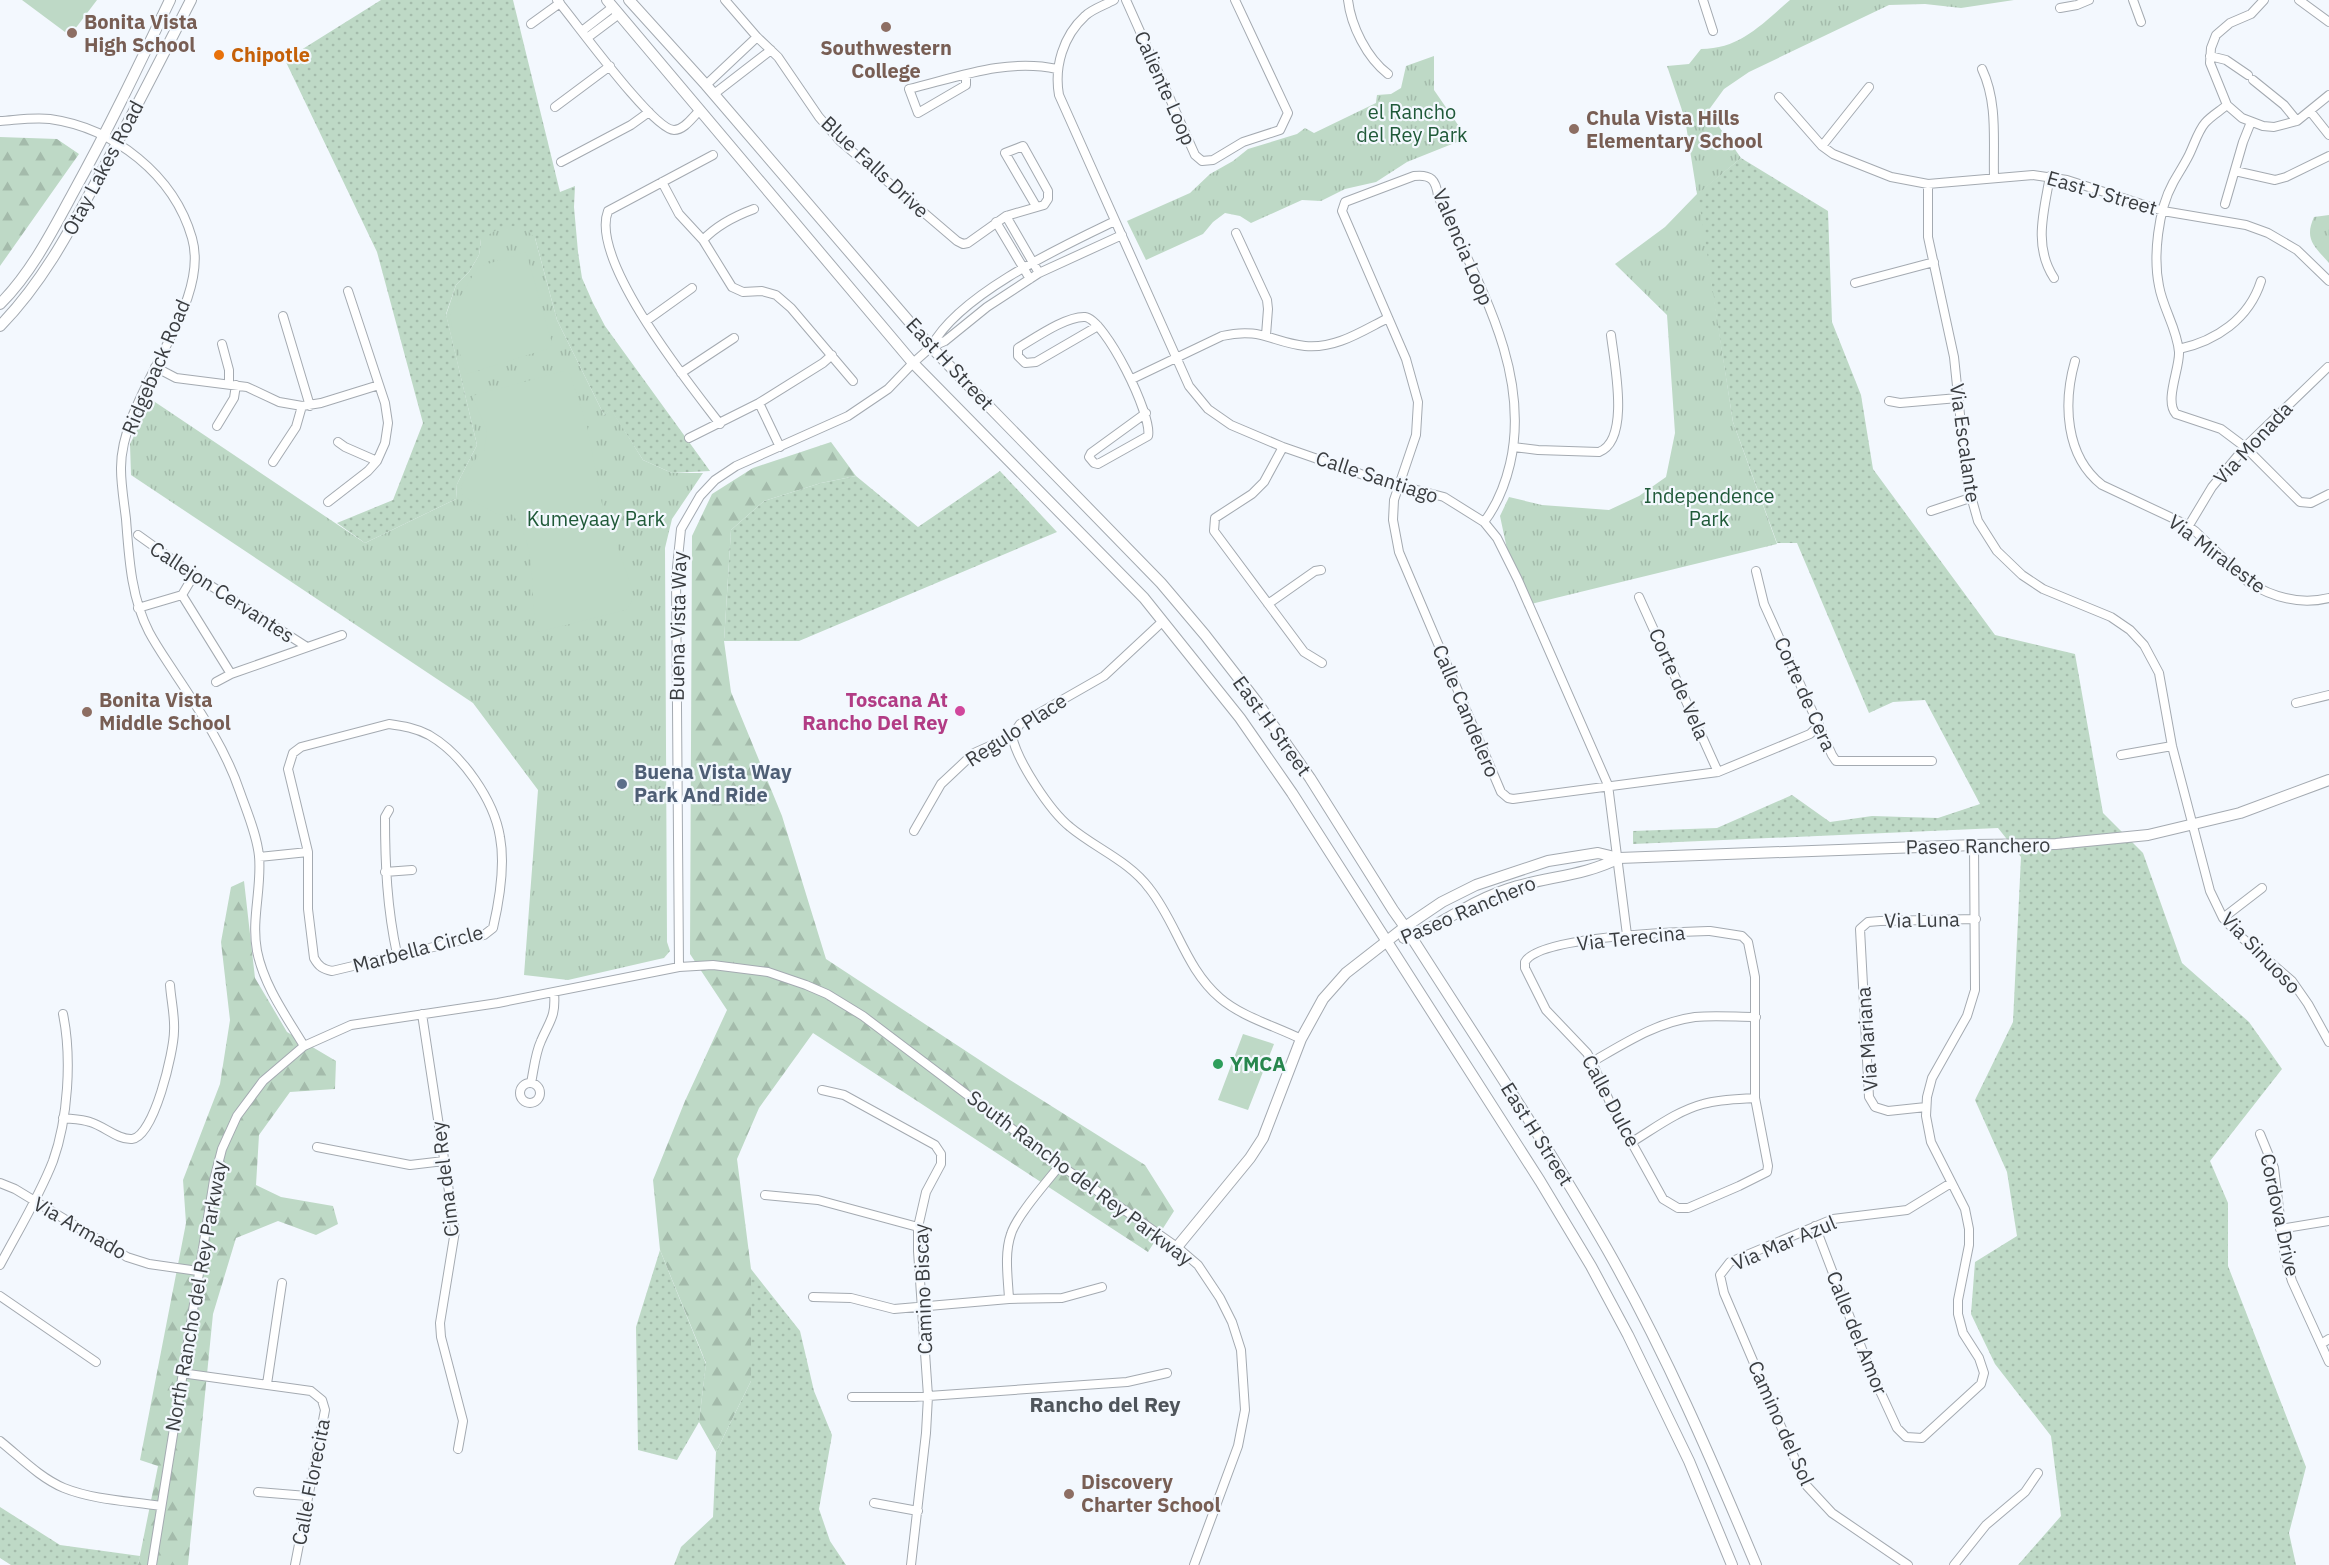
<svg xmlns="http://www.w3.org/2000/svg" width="2329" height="1565" viewBox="0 0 2329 1565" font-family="'IBM Plex Sans',sans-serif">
  <defs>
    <pattern id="grass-dots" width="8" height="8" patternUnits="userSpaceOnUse" patternTransform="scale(1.5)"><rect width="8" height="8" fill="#bed9c6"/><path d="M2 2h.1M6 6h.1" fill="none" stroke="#a4bbab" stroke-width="1.8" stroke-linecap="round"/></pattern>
    <pattern id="forest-firs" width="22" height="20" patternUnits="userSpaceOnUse" patternTransform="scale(1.5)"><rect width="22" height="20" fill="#bed9c6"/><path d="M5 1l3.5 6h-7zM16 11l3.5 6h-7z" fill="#a4bbab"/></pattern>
    <pattern id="park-tufts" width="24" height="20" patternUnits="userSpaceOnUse" patternTransform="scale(1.5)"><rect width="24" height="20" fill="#bed9c6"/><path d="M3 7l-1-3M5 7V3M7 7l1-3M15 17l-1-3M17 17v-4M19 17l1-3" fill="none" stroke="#a4bbab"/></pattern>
  </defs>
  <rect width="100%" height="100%" fill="#f3f8fe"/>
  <path fill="url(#grass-dots)" d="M 381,0 L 513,0 L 560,192 L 575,186 L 574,207 L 578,252 L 582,278 L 593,303 L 605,326 L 710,471 L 672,473 L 643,460 L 611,410 L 604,415 L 557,320 L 535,238 L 481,239 L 479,255 L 469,272 L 456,285 L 446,314 L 477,445 L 457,484 L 456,499 L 365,543 L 337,523 L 393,500 L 423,423 L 377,252 L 285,60 Z
    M 1741,158 L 1828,211 L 1832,322 L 1861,395 L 1873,469 L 1995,635 L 2075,654 L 2103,813 L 2143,853 L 2182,963 L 2249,1022 L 2282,1069 L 2210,1161 L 2228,1203 L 2228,1266 L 2306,1467 L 2289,1533 L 2296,1565 L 2018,1565 L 2061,1516 L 2051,1436 L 1995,1364 L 1971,1314 L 1975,1262 L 2017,1236 L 2007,1172 L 1975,1100 L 2013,1022 L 2021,857 L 1998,828 L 1633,844 L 1633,831 L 1717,828 L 1792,795 L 1830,822 L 1872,816 L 1938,818 L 1980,804 L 1925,700 L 1893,702 L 1869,713 L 1797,543 L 1777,543 L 1733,422 L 1697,194 Z
    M 1000,471 L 1057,532 L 799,641 L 724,641 L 731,530 L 764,501 L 821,483 L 856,476 L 918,527 Z
    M 660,1250 L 706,1364 L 699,1422 L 677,1460 L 638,1450 L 636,1327 Z
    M 751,1269 L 800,1331 L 814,1391 L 832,1435 L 819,1509 L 830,1541 L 846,1565 L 674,1565 L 681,1547 L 713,1517 L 716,1452 L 751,1381 Z
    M 0,1507 L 60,1545 L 140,1556 L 138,1565 L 11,1565 L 0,1558 Z"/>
  <path fill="url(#forest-firs)" d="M 0,137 L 57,139 L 79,154 L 0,266 Z
    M 831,442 L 856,476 L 821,483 L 764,501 L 731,530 L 724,641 L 731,692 L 782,816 L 826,959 L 1010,1080 L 1145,1165 L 1174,1211 L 1148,1252 L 813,1033 L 759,1108 L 737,1159 L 751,1269 L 751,1381 L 716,1452 L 699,1422 L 706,1363 L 660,1250 L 653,1180 L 685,1101 L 727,1010 L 690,954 L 692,536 L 712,494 L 753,468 Z
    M 244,881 L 255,978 L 287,1032 L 336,1061 L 335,1089 L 290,1092 L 259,1135 L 256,1185 L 281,1197 L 333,1206 L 338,1224 L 316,1235 L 278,1221 L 236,1238 L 213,1314 L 188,1565 L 138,1565 L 158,1466 L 140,1460 L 186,1223 L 183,1180 L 220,1084 L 230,1020 L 221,942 L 231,887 Z"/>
  <path fill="url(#park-tufts)" d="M 1790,0 L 2014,0 L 1961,8 L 1925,4 L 1889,5 L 1749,72 L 1724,89 L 1708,111 L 1741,158 L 1698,194 L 1733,422 L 1777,544 L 1531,604 L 1507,549 L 1500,516 L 1509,497 L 1542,505 L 1609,510 L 1639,496 L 1666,477 L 1675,433 L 1667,315 L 1615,264 L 1665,227 L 1697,194 L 1685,119 L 1667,66 L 1689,64 L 1701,49 C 1740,49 1762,24 1790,0 Z
    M 1434,56 L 1434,90 L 1467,138 L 1407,162 L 1376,182 L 1345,189 L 1321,201 L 1302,200 L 1251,223 L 1240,216 L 1225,213 L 1213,222 L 1203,234 L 1146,260 L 1127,221 L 1190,193 L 1210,174 L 1233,161 L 1248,149 L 1297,134 L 1305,128 L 1314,133 L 1376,103 L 1377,95 L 1391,94 L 1401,88 L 1406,66 Z
    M 2329,215 L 2329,263 C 2314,246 2304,239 2314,217 Z
    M 505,225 L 525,228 L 535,238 L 557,320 L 604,415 L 611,409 L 643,460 L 672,473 L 703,473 L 672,519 L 665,548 L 667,942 L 670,951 L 664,958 L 655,960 L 568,980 L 524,975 L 538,790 L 473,703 L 131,475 L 130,444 L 152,400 L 365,543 L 456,499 L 457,484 L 477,445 L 446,315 L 456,285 L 469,272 L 479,255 L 481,239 Z"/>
  <path fill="#bed9c6" d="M 22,0 L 97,0 L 75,29 L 65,32 Z
    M 526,252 L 552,343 L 550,348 L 467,374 L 453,334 L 450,314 L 478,267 Z
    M 564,371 L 569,371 L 587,426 L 602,504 L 631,585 L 632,601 L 626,610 L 538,632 C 527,592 541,546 510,512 L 499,515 L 463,496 L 461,487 L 479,453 L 484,451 L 487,431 L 472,396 Z
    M 1243,1034 L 1274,1044 L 1248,1110 L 1218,1100 Z"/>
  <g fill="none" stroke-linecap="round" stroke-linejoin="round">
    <g stroke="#a4aab1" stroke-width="10">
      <path id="minor" d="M 557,0 C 575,21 653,130 674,130 C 684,130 692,118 699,111
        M 725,0 L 757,37 L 778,57 L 819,117 L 840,141 L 957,241 L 963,244 L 968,243 L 1006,216 L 1044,205 L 1048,199 L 1048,191 L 1023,146 L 1005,153 L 1036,206
        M 1114,0 C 1105,5 1092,9 1085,16 C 1063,36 1054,67 1059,95 L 1189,386 L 1208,409 L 1231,425 L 1283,447 L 1378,480 L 1444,497 L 1484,522 L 1497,538 L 1518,580 L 1608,785 L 1627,935
        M 1126,0 L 1195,155 L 1202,161 L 1213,160 L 1243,142 L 1280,130 L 1288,113 L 1235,0
        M 1348,0 C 1351,26 1367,58 1388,74
        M 1703,0 L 1713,31
        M 2133,0 L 2141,22
        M 2264,0 L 2251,14 L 2230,23 L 2216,35 L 2211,48 L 2210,63 L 2227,105 L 2242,118 L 2263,126 L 2274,127 L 2297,121 L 2329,95
        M 2299,0 L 2329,22
        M 2060,8 L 2077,5 L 2089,0
        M 531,24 L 560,3
        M 582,31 L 613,7
        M 587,38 L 619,14
        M 2210,56 L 2226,60 L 2248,75
        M 1982,69 C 1998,103 1993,141 1994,177
        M 966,75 L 966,85 L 918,113 L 909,89 C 958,77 1007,58 1057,69
        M 2253,80 L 2284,105 L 2297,121
        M 706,85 L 757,37
        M 714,94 L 771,50
        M 1779,97 L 1822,146 L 1833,154 L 1891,177 L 1928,184 L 2033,175 L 2067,180 L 2163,211 L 2246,225 L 2268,233 L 2297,250 L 2329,281
        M 2227,105 C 2220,111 2211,116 2205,123 C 2198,131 2194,145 2189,155 C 2184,165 2178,174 2173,183 C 2158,210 2153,257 2159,286 C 2163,309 2177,328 2179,352 C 2180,368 2164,401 2176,414 L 2221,429 L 2245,447 L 2300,502 L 2311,503 L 2329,494
        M 555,107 L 610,66
        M 2310,111 L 2329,135
        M 0,121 C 16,120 34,117 50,119 C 114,128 174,175 192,238 C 212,307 120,394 121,469 C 121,485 124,502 126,519 C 129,558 131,597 149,632 C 157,647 167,661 176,675 C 200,711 226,750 240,792 C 247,812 257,835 259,856 C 262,888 251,919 257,951 C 264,986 286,1016 304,1046
        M 1822,146 L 1869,87
        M 713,155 L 608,211 C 589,260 690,385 720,424
        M 561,162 L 631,125 L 649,112
        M 2235,171 L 2275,180 L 2286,177 L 2329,156
        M 2050,176 C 2044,211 2033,246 2054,278
        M 662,182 L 679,214 L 703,240 L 732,287 L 743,292 L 762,291 L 776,295 L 791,308 L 853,381
        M 1928,184 L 1928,237 L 1954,357 L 1967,482 L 1978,521 L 1997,551 L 2022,575 L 2043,589 L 2111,617 L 2130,630 L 2144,645 L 2159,673 L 2172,746 L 2210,891 L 2223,918 L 2240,936 L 2292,981 L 2308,1004 L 2329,1042
        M 2225,204 L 2243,142 L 2251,122
        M 1006,216 L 1039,273
        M 996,222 L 1030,279
        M 1236,233 L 1267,300 L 1268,309 L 1266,335
        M 703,240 C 717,225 735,216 754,209
        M 1855,283 L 1934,262
        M 283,316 L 310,406
        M 646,321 L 692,288
        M 1098,326 L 1036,362 L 1025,363 L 1018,356 L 1018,348 C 1035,338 1066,316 1085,317 C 1105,319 1153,416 1148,436 L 1098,464 L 1094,463 L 1089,457 L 1091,453 L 1146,413
        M 222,344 L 229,370 L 229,383
        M 931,347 C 959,294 1061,247 1115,221
        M 2179,349 C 2216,341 2249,319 2261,281
        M 2075,361 C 2063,403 2065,456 2102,485 L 2185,524 L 2195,531 L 2248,582 C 2272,597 2300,605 2329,598
        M 155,367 L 176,378 L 247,387 L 279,402 L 302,406 L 321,403 L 379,385
        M 681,373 L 734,338
        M 1132,379 L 1222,336 C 1261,327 1271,342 1305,346 C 1336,349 1362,331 1388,318
        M 1889,401 L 1900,403 L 1958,398
        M 759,403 L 780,447
        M 217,426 L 234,398 L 236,385
        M 689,438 L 759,403 L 823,363 L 832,355
        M 338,442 L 345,447 L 377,461
        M 1283,447 L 1264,482 L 1252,494 L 1215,518 L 1214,531 L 1304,652 L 1322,663
        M 1513,447 L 1538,450 L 1599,452 C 1631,440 1614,362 1611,335
        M 273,462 L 296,427 L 302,406
        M 328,502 L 368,471 L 377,461 L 385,443 L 388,423 L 385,403 L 348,291
        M 1931,511 L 1970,498
        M 1484,522 C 1497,505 1505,485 1510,464 C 1532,370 1476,280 1438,196 C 1436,180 1431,174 1414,176 L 1345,202 L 1342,211 L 1406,359 L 1418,402 L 1416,435 L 1394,500 L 1393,520 L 1399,552 L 1501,792 L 1508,798 L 1513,799 L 1718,772 L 1810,734 L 1819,725
        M 2188,527 L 2212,487 L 2245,447 L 2328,367
        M 138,535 L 194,575 L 307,647
        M 1756,571 L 1764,604 L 1832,755 L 1836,761 L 1932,761
        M 182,595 L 231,674
        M 1639,597 L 1718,772
        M 1268,604 L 1315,571 L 1321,570
        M 138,608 L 182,595 L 194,575
        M 216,682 L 231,674 L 342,635
        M 2296,703 L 2329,695
        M 389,724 C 403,726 416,728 429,735 C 462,754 494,800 500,837 C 505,864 499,902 493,928 L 484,935 L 332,971 C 323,969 319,967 314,958 L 308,909 L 308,852 L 288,769 L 293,753 L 301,747 Z
        M 1012,736 C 1017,761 1050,811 1070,827 C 1095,848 1129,861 1149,888 C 1177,923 1185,968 1220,998 C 1242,1017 1275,1026 1301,1039
        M 2121,755 L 2172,746
        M 389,810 L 385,817 C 385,864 387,908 397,954
        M 914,831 L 941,784 L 974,753 L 1012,736 L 1020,724 L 1104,676 L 1162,622
        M 259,857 L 308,852
        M 385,872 L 412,870
        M 2223,918 L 2262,888
        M 1710,931 L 1742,936 L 1748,942 L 1755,977 L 1755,1098 L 1768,1166 L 1767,1172 L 1739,1186 L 1688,1208 L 1678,1208 L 1663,1199 L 1612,1107 L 1592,1062 L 1587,1053 L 1546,1010 L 1525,968 L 1525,962 C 1539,936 1679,932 1710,931 Z
        M 679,967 L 676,577 L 681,529 L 700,496 L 715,480 L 736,466 L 848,416 L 888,389 L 913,363 L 931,347 L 945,341 L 987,307 L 1039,273 L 1122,235
        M 422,1014 L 455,1231 L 440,1323 L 441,1337 L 463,1421 L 458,1449
        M 1592,1062 C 1625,1043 1657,1022 1695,1017 C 1715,1015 1736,1017 1756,1017
        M520 1093a10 10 0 1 1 20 0a10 10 0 1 1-20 0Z
        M 531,1083 C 534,1069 535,1054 541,1041 C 550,1020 556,1017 554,992
        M 822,1090 L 844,1095 L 935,1145 L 941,1154 L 941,1164 L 926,1192 L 918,1227 L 918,1251 L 928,1396 L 926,1433 L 911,1565
        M 1926,1107 L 1888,1111 L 1875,1107 L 1869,1097 L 1860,929 L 1868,922 L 1880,921 L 1976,919
        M 63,1118 C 71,1119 82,1119 90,1122 C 104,1126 118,1140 132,1139 C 154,1137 174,1051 174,1031 C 175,1016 171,1000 170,985
        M 2260,1134 L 2274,1168 L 2285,1258 L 2292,1281 L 2329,1362
        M 1632,1142 C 1655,1128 1677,1111 1703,1104 C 1720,1099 1737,1099 1755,1098
        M 317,1147 L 410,1165 L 444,1161
        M 0,1183 L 15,1189 L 127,1257 L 149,1264 L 198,1271
        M 765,1195 L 818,1200 L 918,1227
        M 1815,1226 L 1868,1365 L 1897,1428 L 1906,1437 L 1922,1438 L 1981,1384 L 1984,1373 L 1979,1358 L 1963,1333 L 1958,1314 L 1958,1300 L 1969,1245 L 1969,1229 L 1965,1209 L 1931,1142 L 1926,1116 L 1927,1097 L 1932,1078 L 1967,1016 L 1975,990 L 1974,845
        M 2280,1229 L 2329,1221
        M 0,1265 C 18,1231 39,1197 53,1161 C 68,1119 72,1058 63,1014
        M 0,1296 L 96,1362
        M 813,1297 L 851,1298 L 894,1309 L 1009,1299 L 1062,1298 L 1102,1287
        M 1009,1299 C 1008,1278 1004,1254 1011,1234 C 1017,1215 1047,1182 1060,1165
        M 2321,1344 L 2329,1339
        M 181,1373 L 311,1391 L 322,1400 L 325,1410 L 295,1565
        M 267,1384 L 282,1283
        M 852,1397 L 914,1397 L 1127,1382 L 1167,1373
        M 0,1441 C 20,1457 40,1478 64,1488 C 94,1500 129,1501 161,1506
        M 258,1492 L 307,1496
        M 874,1503 L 918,1511
        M 152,1565 L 214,1180 L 222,1149 L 237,1116 L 263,1081 L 304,1046 L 351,1025 L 498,1003 L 679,967 L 713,965 L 768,972 L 806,985 L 827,994 L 863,1016 L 1060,1165 L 1177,1247 L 1198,1265 L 1220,1298 L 1232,1322 L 1241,1350 L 1245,1410 L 1238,1446 L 1194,1565
        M 1908,1565 L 1832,1513 L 1806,1485 L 1724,1293 L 1720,1275 L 1730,1262 L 1833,1219 L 1907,1210 L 1951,1183
        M 1954,1565 L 1986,1525 L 2025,1492 L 2038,1473"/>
    </g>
    <g stroke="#a4aab1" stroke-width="12">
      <path id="major" d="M 607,0 L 913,363 L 1144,598 L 1240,718 L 1292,793 L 1540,1181 L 1591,1266 L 1628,1335 L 1689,1461 L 1732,1565
        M 629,0 L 706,85 L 931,347 L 1161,583 L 1205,635 L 1257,702 L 1310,778 L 1393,910 L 1405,927 C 1473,1034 1544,1139 1607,1249 C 1665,1351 1711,1458 1756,1565
        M 0,304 C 31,273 52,232 73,193 C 108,130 139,65 170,0
        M 0,326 C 41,284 68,234 96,182 C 129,122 160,61 191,0
        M 1404,938 C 1425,933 1443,920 1462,910 C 1476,902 1493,894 1508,889 C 1544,877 1585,876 1619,858
        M 1177,1247 L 1250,1158 L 1263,1138 L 1301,1039 L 1323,999 L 1346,973 L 1405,927 L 1442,902 L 1476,885 L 1548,861 L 1598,853 L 1619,858 L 1974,845 L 2056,844 L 2148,835 L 2240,813 L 2329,780"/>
    </g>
    <use href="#minor" stroke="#fff" stroke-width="8"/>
    <use href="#major" stroke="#fff" stroke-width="10"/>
  </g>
  <g fill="#8d6e63" stroke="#f3f8fe" stroke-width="2">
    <circle cx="886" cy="27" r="6"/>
    <circle cx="72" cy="33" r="6"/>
    <circle cx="1574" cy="129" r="6"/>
    <circle cx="87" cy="712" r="6"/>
    <circle cx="1069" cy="1494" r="6"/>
  </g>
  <circle fill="#e8710a" stroke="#f3f8fe" stroke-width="2" cx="219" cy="55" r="6"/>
  <circle fill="#d1479c" stroke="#f3f8fe" stroke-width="2" cx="960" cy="711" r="6"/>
  <circle fill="#5c6f8a" stroke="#f3f8fe" stroke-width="2" cx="622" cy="784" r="6"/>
  <circle fill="#2e9e5b" stroke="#f3f8fe" stroke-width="2" cx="1218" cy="1064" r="6"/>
  <g text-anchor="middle" stroke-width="4.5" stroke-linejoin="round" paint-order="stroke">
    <g font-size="20" font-weight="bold" fill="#785e54" stroke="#f3f8fe" text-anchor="start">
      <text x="84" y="29">Bonita Vista<tspan x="84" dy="23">High School</tspan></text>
      <text x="886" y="55" text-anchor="middle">Southwestern<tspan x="886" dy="23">College</tspan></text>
      <text x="1586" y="125">Chula Vista Hills<tspan x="1586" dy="23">Elementary School</tspan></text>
      <text x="99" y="707">Bonita Vista<tspan x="99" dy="23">Middle School</tspan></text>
      <text x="1081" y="1489">Discovery<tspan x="1081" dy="23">Charter School</tspan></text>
    </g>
    <g font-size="20" font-weight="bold" fill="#c56008" stroke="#f3f8fe" text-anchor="start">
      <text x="231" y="62">Chipotle</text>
    </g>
    <g font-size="20" fill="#3a3d40" stroke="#f3f8fe">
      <text transform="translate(1165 88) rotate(66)" y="7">Caliente Loop</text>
      <text transform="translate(875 167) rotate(43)" y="7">Blue Falls Drive</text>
      <text transform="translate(103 168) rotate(-62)" y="7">Otay Lakes Road</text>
      <text transform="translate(2102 193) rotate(16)" y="7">East J Street</text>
      <text transform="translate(1463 247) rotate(67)" y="7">Valencia Loop</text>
      <text transform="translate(950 364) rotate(47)" y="7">East H Street</text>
      <text transform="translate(156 367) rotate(-67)" y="7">Ridgeback Road</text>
      <text transform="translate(1965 443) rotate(82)" y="7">Via Escalante</text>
      <text transform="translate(2253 443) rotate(-47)" y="7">Via Monada</text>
      <text transform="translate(1377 477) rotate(18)" y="7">Calle Santiago</text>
      <text transform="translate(2217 554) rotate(37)" y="7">Via Miraleste</text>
      <text transform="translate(222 592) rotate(33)" y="7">Callejon Cervantes</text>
      <text transform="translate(678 626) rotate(-89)" y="7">Buena Vista Way</text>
      <text transform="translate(1679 684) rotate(66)" y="7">Corte de Vela</text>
      <text transform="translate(1805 694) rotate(66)" y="7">Corte de Cera</text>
      <text transform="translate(1466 711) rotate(67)" y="7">Calle Candelero</text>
      <text transform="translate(1272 726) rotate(54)" y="7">East H Street</text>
      <text transform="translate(1016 730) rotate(-33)" y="7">Regulo Place</text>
      <text transform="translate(1978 846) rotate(-1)" y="7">Paseo Ranchero</text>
      <text transform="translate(1468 910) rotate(-23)" y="7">Paseo Ranchero</text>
      <text transform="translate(1922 920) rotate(-1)" y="7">Via Luna</text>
      <text transform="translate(1631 938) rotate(-6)" y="7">Via Terecina</text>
      <text transform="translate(418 949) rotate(-15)" y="7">Marbella Circle</text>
      <text transform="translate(2261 953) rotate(46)" y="7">Via Sinuoso</text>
      <text transform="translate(1867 1039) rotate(-94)" y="7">Via Mariana</text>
      <text transform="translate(1611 1101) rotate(62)" y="7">Calle Dulce</text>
      <text transform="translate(1537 1134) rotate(58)" y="7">East H Street</text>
      <text transform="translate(1080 1178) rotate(37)" y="7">South Rancho del Rey Parkway</text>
      <text transform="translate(445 1179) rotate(-97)" y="7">Cima del Rey</text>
      <text transform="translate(2280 1215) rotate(78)" y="7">Cordova Drive</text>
      <text transform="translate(80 1228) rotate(30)" y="7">Via Armado</text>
      <text transform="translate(1784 1243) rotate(-23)" y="7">Via Mar Azul</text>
      <text transform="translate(923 1289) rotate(-92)" y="7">Camino Biscay</text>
      <text transform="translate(196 1296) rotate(-80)" y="7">North Rancho del Rey Parkway</text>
      <text transform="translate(1857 1333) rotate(68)" y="7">Calle del Amor</text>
      <text transform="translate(1781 1423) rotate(66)" y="7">Camino del Sol</text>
      <text transform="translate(311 1482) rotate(-79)" y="7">Calle Florecita</text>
    </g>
    <g font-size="20" fill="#1f5938" stroke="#f3f8fe">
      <text x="1412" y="119">el Rancho<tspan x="1412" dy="23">del Rey Park</tspan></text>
      <text x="1709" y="503">Independence<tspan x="1709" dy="23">Park</tspan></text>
      <text x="596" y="526">Kumeyaay Park</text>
    </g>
    <g font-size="20" font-weight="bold" fill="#b23c85" stroke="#f3f8fe" text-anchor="end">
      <text x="948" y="707">Toscana At<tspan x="948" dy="23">Rancho Del Rey</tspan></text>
    </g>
    <g font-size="20" font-weight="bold" fill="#4e5e75" stroke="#f3f8fe" text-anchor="start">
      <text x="634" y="779">Buena Vista Way<tspan x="634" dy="23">Park And Ride</tspan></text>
    </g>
    <g font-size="20" font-weight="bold" fill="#27864d" stroke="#f3f8fe" text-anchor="start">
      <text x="1230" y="1071">YMCA</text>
    </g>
    <g font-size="21" font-weight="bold" fill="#4f555b" stroke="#f3f8fe">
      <text x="1105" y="1412">Rancho del Rey</text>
    </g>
  </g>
</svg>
